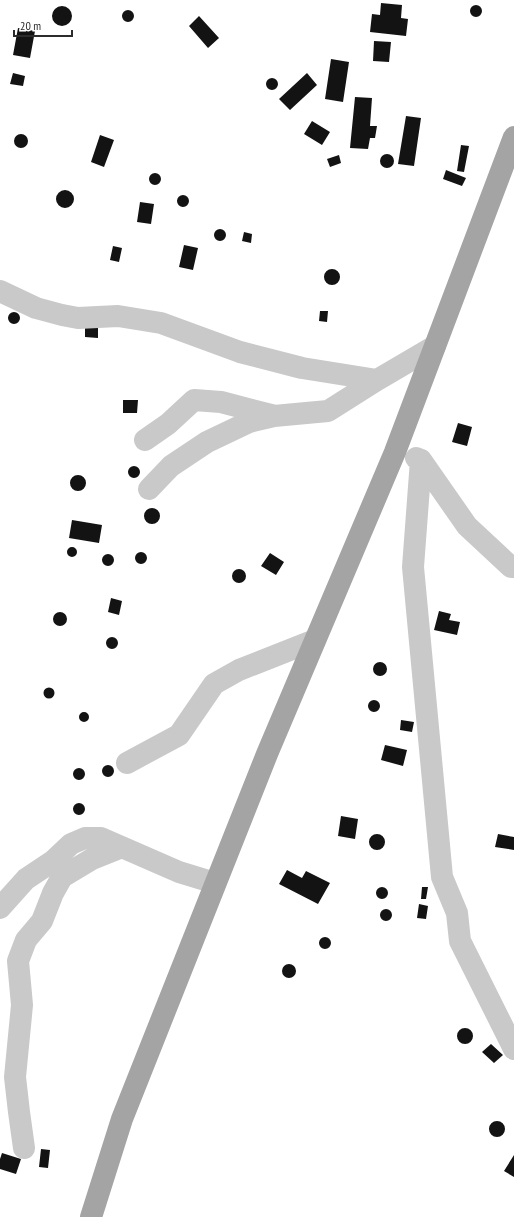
<svg xmlns="http://www.w3.org/2000/svg" width="514" height="1217" viewBox="0 0 514 1217" font-family="'PT Sans Narrow',sans-serif">
  <rect width="100%" height="100%" fill="#fff"/>
  <path fill="#131313" d="M 381,3 L 402,5 L 401,18 L 408,19 L 406,36 L 370,32 L 372,14 L 380,15 Z
    M470 11a6 6 0 1 1 12 0a6 6 0 1 1-12 0Z
    M52 16a10 10 0 1 1 20 0a10 10 0 1 1-20 0Z
    M122 16a6 6 0 1 1 12 0a6 6 0 1 1-12 0Z
    M 199,16 L 219,38 L 208,48 L 189,26 Z
    M 18,28 L 35,31 L 30,58 L 13,55 Z
    M 374,41 L 391,42 L 389,62 L 373,61 Z
    M 331,59 L 349,62 L 343,102 L 325,99 Z
    M 13,73 L 25,76 L 23,86 L 10,84 Z
    M 307,73 L 317,85 L 290,110 L 279,99 Z
    M266 84a6 6 0 1 1 12 0a6 6 0 1 1-12 0Z
    M 355,97 L 372,98 L 370,126 L 377,126 L 375,138 L 370,138 L 368,149 L 350,148 Z
    M 406,116 L 421,118 L 414,166 L 398,164 Z
    M 312,121 L 330,132 L 322,145 L 304,134 Z
    M14 141a7 7 0 1 1 14 0a7 7 0 1 1-14 0Z
    M 100,135 L 114,140 L 104,167 L 91,162 Z
    M 461,145 L 469,146 L 464,172 L 457,171 Z
    M380 161a7 7 0 1 1 14 0a7 7 0 1 1-14 0Z
    M 339,155 L 341,163 L 330,167 L 327,159 Z
    M 446,170 L 466,178 L 462,186 L 443,179 Z
    M149 179a6 6 0 1 1 12 0a6 6 0 1 1-12 0Z
    M56 199a9 9 0 1 1 18 0a9 9 0 1 1-18 0Z
    M177 201a6 6 0 1 1 12 0a6 6 0 1 1-12 0Z
    M 140,202 L 154,204 L 151,224 L 137,222 Z
    M214 235a6 6 0 1 1 12 0a6 6 0 1 1-12 0Z
    M 244,232 L 252,234 L 251,243 L 242,241 Z
    M 184,245 L 198,248 L 193,270 L 179,267 Z
    M 113,246 L 122,248 L 119,262 L 110,260 Z
    M324 277a8 8 0 1 1 16 0a8 8 0 1 1-16 0Z
    M 320,311 L 328,311 L 327,322 L 319,321 Z
    M8 318a6 6 0 1 1 12 0a6 6 0 1 1-12 0Z
    M 85,324 L 98,324 L 98,338 L 85,337 Z
    M 123,400 L 138,400 L 137,413 L 123,413 Z
    M 458,423 L 472,427 L 467,446 L 452,442 Z
    M128 472a6 6 0 1 1 12 0a6 6 0 1 1-12 0Z
    M70 483a8 8 0 1 1 16 0a8 8 0 1 1-16 0Z
    M144 516a8 8 0 1 1 16 0a8 8 0 1 1-16 0Z
    M 72,520 L 102,525 L 99,543 L 69,538 Z
    M67 552a5 5 0 1 1 10 0a5 5 0 1 1-10 0Z
    M135 558a6 6 0 1 1 12 0a6 6 0 1 1-12 0Z
    M 270,553 L 284,562 L 276,575 L 261,566 Z
    M102 560a6 6 0 1 1 12 0a6 6 0 1 1-12 0Z
    M232 576a7 7 0 1 1 14 0a7 7 0 1 1-14 0Z
    M 111,598 L 122,601 L 119,615 L 108,612 Z
    M 439,611 L 451,614 L 449,620 L 460,622 L 457,635 L 434,630 Z
    M53 619a7 7 0 1 1 14 0a7 7 0 1 1-14 0Z
    M106 643a6 6 0 1 1 12 0a6 6 0 1 1-12 0Z
    M373 669a7 7 0 1 1 14 0a7 7 0 1 1-14 0Z
    M43.5 693a5.5 5.5 0 1 1 11 0a5.5 5.5 0 1 1-11 0Z
    M368 706a6 6 0 1 1 12 0a6 6 0 1 1-12 0Z
    M79 717a5 5 0 1 1 10 0a5 5 0 1 1-10 0Z
    M 401,720 L 414,722 L 412,732 L 400,730 Z
    M 385,745 L 407,750 L 403,766 L 381,760 Z
    M102 771a6 6 0 1 1 12 0a6 6 0 1 1-12 0Z
    M73 774a6 6 0 1 1 12 0a6 6 0 1 1-12 0Z
    M73 809a6 6 0 1 1 12 0a6 6 0 1 1-12 0Z
    M 341,816 L 358,819 L 355,839 L 338,836 Z
    M 498,834 L 514,837 L 514,850 L 495,847 Z
    M369 842a8 8 0 1 1 16 0a8 8 0 1 1-16 0Z
    M 287,870 L 302,878 L 306,871 L 330,883 L 318,904 L 279,884 Z
    M376 893a6 6 0 1 1 12 0a6 6 0 1 1-12 0Z
    M 422,887 L 428,887 L 426,899 L 421,899 Z
    M 419,904 L 428,906 L 426,919 L 417,918 Z
    M380 915a6 6 0 1 1 12 0a6 6 0 1 1-12 0Z
    M319 943a6 6 0 1 1 12 0a6 6 0 1 1-12 0Z
    M282 971a7 7 0 1 1 14 0a7 7 0 1 1-14 0Z
    M457 1036a8 8 0 1 1 16 0a8 8 0 1 1-16 0Z
    M 491,1044 L 503,1055 L 494,1063 L 482,1052 Z
    M489 1129a8 8 0 1 1 16 0a8 8 0 1 1-16 0Z
    M 41,1149 L 50,1150 L 48,1168 L 39,1167 Z
    M 2,1153 L 21,1159 L 16,1174 L 0,1169 L 0,1159 Z
    M 514,1155 L 514,1177 L 504,1171 Z"/>
  <g fill="none" stroke-linecap="round" stroke-linejoin="round">
    <path stroke="#c9c9c9" stroke-width="22" d="M 0,291 L 36,308 L 62,315 L 78,318 L 118,316 L 161,323 L 240,352 L 302,368 L 377,380 L 435,346
      M 145,440 L 168,424 L 194,400 L 221,402 L 271,415
      M 416,458 L 421,460 L 467,526 L 511,567 L 514,567
      M 421,460 L 413,567 L 442,877 L 457,913 L 460,941 L 514,1049
      M 149,489 L 171,466 L 207,442 L 249,422 L 274,416 L 328,411 L 377,380
      M 127,763 L 179,735 L 214,684 L 239,670 L 315,640
      M 0,908 L 26,879 L 53,861 L 71,844 L 85,838 L 101,838 L 179,872 L 215,883
      M 24,1148 L 19,1112 L 15,1077 L 22,1005 L 18,961 L 26,940 L 42,921 L 53,893 L 62,877 L 92,859 L 122,847"/>
    <path stroke="#a4a4a4" stroke-width="22" d="M 91,1217 L 122,1119 L 267,754 L 395,452 L 514,137"/>
  </g>
  <path d="M14 30v6h58v-6" fill="none" stroke="#2c2c2c" stroke-width="2"/>
  <text x="20" y="30" font-size="12" fill="#2c2c2c" stroke="#ffffff" stroke-width="3" paint-order="stroke">20 m</text>
</svg>
